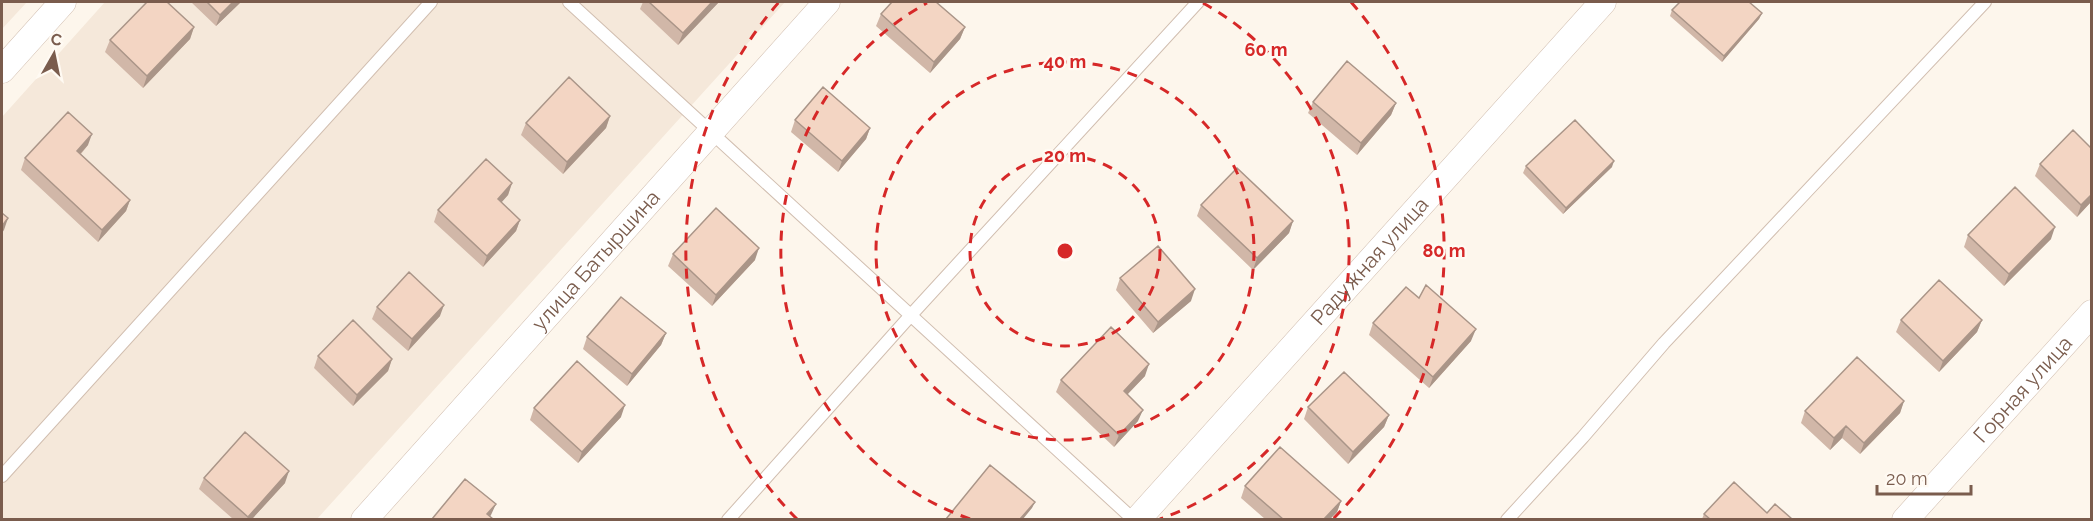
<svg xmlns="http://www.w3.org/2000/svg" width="2093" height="521" viewBox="0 0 2093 521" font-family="Raleway,sans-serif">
  <rect width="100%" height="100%" fill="#fdf6ec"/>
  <path fill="#f5e8da" d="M 2,2 L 27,2 L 2,29 Z
    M 105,2 L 785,2 L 317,519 L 2,520 L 2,117 Z"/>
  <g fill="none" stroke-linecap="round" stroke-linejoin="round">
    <g stroke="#d1beb0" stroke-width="14">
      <path id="lane" d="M 569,2 L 1134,520
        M 2,476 L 431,2
        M 728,520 L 911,315 L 1198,2
        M 1507,520 L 1583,437 L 1664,343 L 1985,2"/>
    </g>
    <g stroke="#d1beb0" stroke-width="27">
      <g id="street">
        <path d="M 2,70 L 63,2"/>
        <path id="s1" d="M 364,520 L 827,2"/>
        <path id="s2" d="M 1137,520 L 1603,2"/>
        <path id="s3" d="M 1905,520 L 2092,313"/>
      </g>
    </g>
    <use href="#lane" stroke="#fff" stroke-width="12"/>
    <use href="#street" stroke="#fff" stroke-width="26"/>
  </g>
  <path fill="#d1b7a8" d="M 191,2 L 241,2 L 216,26 Z
    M 643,2 L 719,2 L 678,45 L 640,9 Z
    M 1672,10 L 1762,13 L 1759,19 L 1722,62 L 1670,16 Z
    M 881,14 L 965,27 L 960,39 L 930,73 L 876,26 Z
    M 194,27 L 190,39 L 143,88 L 105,52 L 110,40 Z
    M 1313,102 L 1396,103 L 1391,115 L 1357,155 L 1308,113 Z
    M 610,116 L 606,128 L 563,174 L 521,135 L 526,123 Z
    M 795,120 L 870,128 L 866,139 L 838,172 L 791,132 Z
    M 88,145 L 81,154 L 130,200 L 126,211 L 98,242 L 21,170 L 25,158 Z
    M 2040,164 L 2091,202 L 2077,217 L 2035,176 Z
    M 1526,166 L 1612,167 L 1563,214 L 1523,173 Z
    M 512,183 L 508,195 L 501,202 L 520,220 L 516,231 L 483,267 L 434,222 L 438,210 Z
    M 1201,205 L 1293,221 L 1289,233 L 1253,270 L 1197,216 Z
    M 1968,235 L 2051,239 L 2004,286 L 1964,247 Z
    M 673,254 L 755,260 L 712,306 L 668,266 Z
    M 1120,278 L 1191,301 L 1153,333 L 1116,290 Z
    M 1419,298 L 1471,341 L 1429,388 L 1369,335 L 1373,323 Z
    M 377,307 L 440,316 L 408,351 L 372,319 Z
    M 1901,320 L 1982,320 L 1977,332 L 1939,372 L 1896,332 Z
    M 666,333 L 661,345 L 627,386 L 583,349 L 587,337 Z
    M 318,356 L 392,359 L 388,371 L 353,406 L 314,368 Z
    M 1145,376 L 1127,395 L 1138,421 L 1114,447 L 1056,392 L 1061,380 Z
    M 1904,401 L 1900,413 L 1860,454 L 1842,438 L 1830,450 L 1801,423 L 1805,411 Z
    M 1308,407 L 1389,415 L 1384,427 L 1348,464 L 1304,419 Z
    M 534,408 L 621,417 L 578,463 L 530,420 Z
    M 204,478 L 285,483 L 252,519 L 233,519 L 199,489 Z
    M 1245,486 L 1341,501 L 1337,512 L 1330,519 L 1265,519 L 1241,498 Z
    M 1767,513 L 1792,519 L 1702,519 L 1704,514 Z"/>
  <path fill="#aa9588" d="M 233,2 L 241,2 L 216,26 L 220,15 Z
    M 712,2 L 719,2 L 678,45 L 683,33 Z
    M 1762,13 L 1759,19 L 1722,62 L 1724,56 Z
    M 194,27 L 190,39 L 143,88 L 147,76 Z
    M 965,27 L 960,39 L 930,73 L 934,62 Z
    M 1396,103 L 1391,115 L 1357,155 L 1361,143 Z
    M 610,116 L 606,128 L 563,174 L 567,162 Z
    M 870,128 L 866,139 L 838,172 L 842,161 Z
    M 92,134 L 88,145 L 73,162 L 77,151 Z
    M 1614,161 L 1612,167 L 1563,214 L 1566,208 Z
    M 512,183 L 508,195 L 494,211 L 498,199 Z
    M 2091,195 L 2091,202 L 2077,217 L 2081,205 Z
    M 130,200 L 126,211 L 98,242 L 102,230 Z
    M 8,218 L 4,230 L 2,233 L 2,226 Z
    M 520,220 L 516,231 L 483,267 L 487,256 Z
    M 1293,221 L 1289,233 L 1253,270 L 1257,258 Z
    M 2055,227 L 2051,239 L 2004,286 L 2009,274 Z
    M 759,248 L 755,260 L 712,306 L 716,295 Z
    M 1195,289 L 1191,301 L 1153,333 L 1158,322 Z
    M 444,305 L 440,316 L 408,351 L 412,339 Z
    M 1982,320 L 1977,332 L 1939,372 L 1943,361 Z
    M 1476,329 L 1471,341 L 1429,388 L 1433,377 Z
    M 666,333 L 661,345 L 627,386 L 632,374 Z
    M 392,359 L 388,371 L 353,406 L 357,395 Z
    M 1149,364 L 1145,376 L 1119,403 L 1124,391 Z
    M 1904,401 L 1900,413 L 1860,454 L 1864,443 Z
    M 625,405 L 621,417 L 578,463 L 582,452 Z
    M 1143,410 L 1138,421 L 1114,447 L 1119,435 Z
    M 1389,415 L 1384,427 L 1348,464 L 1353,452 Z
    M 1846,426 L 1842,438 L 1830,450 L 1834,438 Z
    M 289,471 L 285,483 L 252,519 L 247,519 L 248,517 Z
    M 1341,501 L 1337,512 L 1330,519 L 1324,519 Z
    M 1035,502 L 1032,508 L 1023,519 L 1020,519 Z
    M 496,504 L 491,515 L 488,519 L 487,514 Z"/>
  <path fill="#f3d5c3" stroke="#aa9588" stroke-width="1.5" d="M 147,2 L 167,2 L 194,27 L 147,76 L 110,40 Z
    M 207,2 L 233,2 L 220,15 Z
    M 649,2 L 712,2 L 683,33 Z
    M 892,2 L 936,2 L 965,27 L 934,62 L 881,14 Z
    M 1680,2 L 1749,2 L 1762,13 L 1724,56 L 1672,10 Z
    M 1347,61 L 1396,103 L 1361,143 L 1313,102 Z
    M 569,77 L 610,116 L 567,162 L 526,123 Z
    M 823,87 L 870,128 L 842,161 L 795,120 Z
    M 68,112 L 92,134 L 77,151 L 130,200 L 102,230 L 25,158 Z
    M 1575,120 L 1614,161 L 1566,208 L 1526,166 Z
    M 2073,130 L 2091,148 L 2091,195 L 2081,205 L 2040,164 Z
    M 486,159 L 512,183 L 498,199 L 520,220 L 487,256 L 438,210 Z
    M 1237,168 L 1293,221 L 1257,258 L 1201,205 Z
    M 2015,187 L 2055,227 L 2009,274 L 1968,235 Z
    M 716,208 L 759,248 L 716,295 L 673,254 Z
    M 2,213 L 8,218 L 2,226 Z
    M 1158,246 L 1195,289 L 1158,322 L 1120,278 Z
    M 409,272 L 444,305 L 412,339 L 377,307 Z
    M 1939,280 L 1982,320 L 1943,361 L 1901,320 Z
    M 1426,285 L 1476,329 L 1433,377 L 1373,323 L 1406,287 L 1419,298 Z
    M 621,297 L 666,333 L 632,374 L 587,337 Z
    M 353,320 L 392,359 L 357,395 L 318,356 Z
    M 1111,327 L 1149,364 L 1124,391 L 1143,410 L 1119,435 L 1061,380 Z
    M 1857,357 L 1904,401 L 1864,443 L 1846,426 L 1834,438 L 1805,411 Z
    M 577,361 L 625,405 L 582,452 L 534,408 Z
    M 1344,372 L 1389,415 L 1353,452 L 1308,407 Z
    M 245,432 L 289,471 L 248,517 L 204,478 Z
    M 1280,447 L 1341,501 L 1324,519 L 1283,519 L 1245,486 Z
    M 990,465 L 1035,502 L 1020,519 L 946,519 Z
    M 465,479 L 496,504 L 487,514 L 493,519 L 432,519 Z
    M 1734,482 L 1767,513 L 1775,504 L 1792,519 L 1710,519 L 1704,514 Z"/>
  <g fill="none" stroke="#d62828" stroke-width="3" stroke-dasharray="10 8">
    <circle cx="1065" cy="251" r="95"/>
    <circle cx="1065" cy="251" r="189"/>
    <path d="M970 519A284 284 0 0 1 927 3M1203 3A284 284 0 0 1 1160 519"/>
    <path d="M797 519A379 379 0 0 1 779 2M1351 2A379 379 0 0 1 1333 519"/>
  </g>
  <g text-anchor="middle" stroke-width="4.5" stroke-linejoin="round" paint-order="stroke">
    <g font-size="21" fill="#7a5c4d" stroke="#fffaf3">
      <text dy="7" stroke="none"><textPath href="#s1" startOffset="348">улица Батыршина</textPath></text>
      <text dy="7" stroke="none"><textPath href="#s2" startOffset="348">Радужная улица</textPath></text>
      <text dy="7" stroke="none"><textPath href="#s3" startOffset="176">Горная улица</textPath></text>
    </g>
  </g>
  <circle cx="1065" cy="251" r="9" fill="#d62828" stroke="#fffaf3" stroke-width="3"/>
  <g font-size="18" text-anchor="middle" font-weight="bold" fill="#d62828" stroke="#fffaf3" stroke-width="4.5" stroke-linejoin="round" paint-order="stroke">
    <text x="1266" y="56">60 m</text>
    <text x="1065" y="68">40 m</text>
    <text x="1065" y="162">20 m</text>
    <text x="1444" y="257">80 m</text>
  </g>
  <rect width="2093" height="521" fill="none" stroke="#7a5c4d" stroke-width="6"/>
  <g transform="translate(54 54) rotate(9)" stroke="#fffaf3" stroke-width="4.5" paint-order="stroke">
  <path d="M0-4.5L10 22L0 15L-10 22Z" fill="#7a5c4d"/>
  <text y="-9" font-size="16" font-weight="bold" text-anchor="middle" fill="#7a5c4d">С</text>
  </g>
  <path d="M1877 485v9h94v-9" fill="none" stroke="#7a5c4d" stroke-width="3"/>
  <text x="1886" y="485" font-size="18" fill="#7a5c4d" stroke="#fffaf3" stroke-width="4.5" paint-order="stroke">20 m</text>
</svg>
